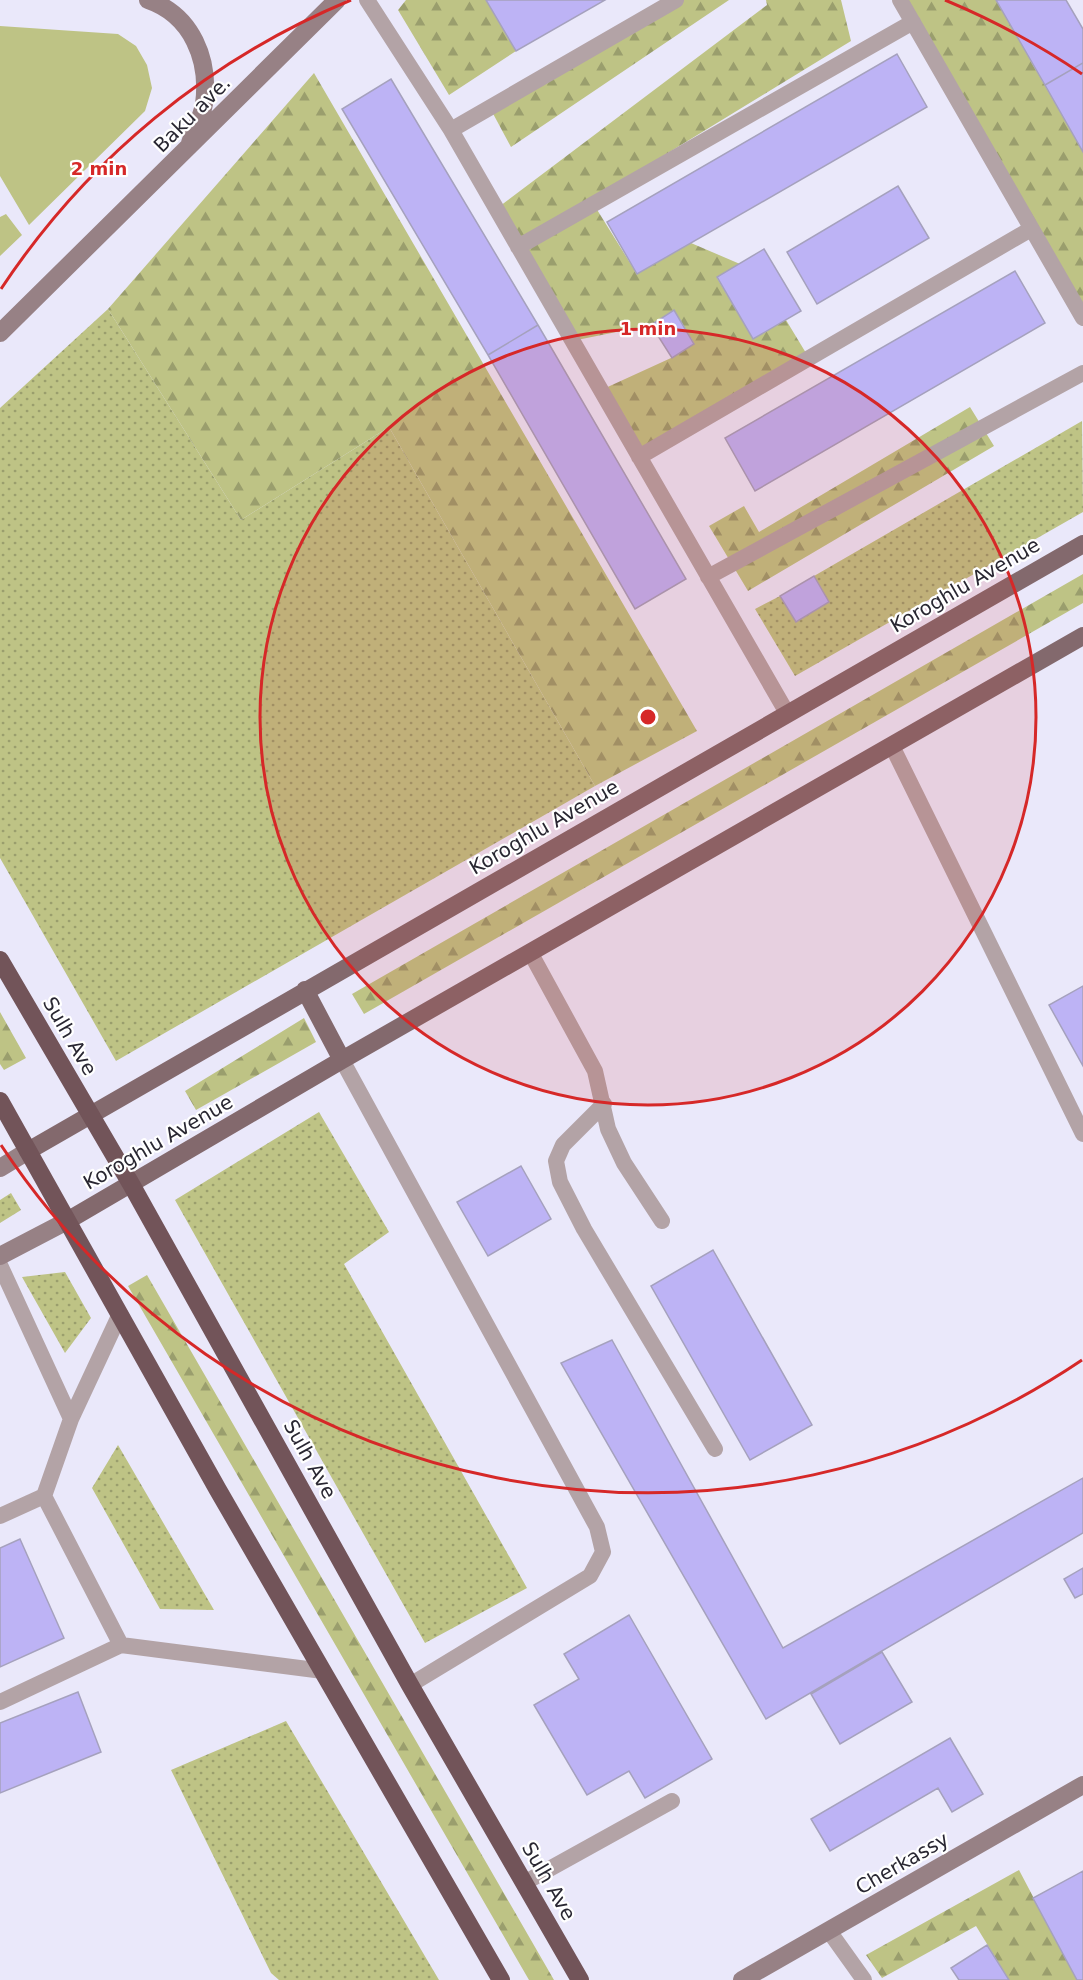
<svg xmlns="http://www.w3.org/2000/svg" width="1083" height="1980" viewBox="0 0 1083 1980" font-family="'DejaVu Sans',sans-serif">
  <defs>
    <pattern id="grass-dots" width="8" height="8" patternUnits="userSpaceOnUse" patternTransform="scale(1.5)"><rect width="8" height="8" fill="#bec385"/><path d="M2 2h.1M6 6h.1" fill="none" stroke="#9a9e6d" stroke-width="1.8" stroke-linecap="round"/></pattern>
    <pattern id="forest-firs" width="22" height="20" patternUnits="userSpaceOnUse" patternTransform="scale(1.5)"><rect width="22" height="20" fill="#bec385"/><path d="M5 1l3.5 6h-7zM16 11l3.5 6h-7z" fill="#9a9e6d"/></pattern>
  </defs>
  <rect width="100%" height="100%" fill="#eae8fa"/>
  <path fill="url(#grass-dots)" d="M 108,309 L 241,520 L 389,427 L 595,786 L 116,1061 L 0,858 L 0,408 Z
    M 1082,421 L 1083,512 L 795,676 L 755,609 L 780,596 L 796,622 L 829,602 L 814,576 Z
    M 319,1112 L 389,1232 L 344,1264 L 527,1588 L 425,1643 L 175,1200 Z
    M 11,1193 L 21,1210 L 0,1223 L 0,1200 Z
    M 65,1272 L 91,1318 L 65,1353 L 22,1277 Z
    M 118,1445 L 214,1610 L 160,1609 L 92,1488 Z
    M 286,1721 L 439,1980 L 279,1980 L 271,1973 L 171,1770 Z"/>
  <path fill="url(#forest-firs)" d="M 406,0 L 486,0 L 516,51 L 449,95 L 398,10 Z
    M 676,0 L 729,0 L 511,147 L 490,108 Z
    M 766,0 L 841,0 L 851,41 L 591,200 L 637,274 L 691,243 L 740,264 L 717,278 L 753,338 L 786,320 L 809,358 L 639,457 L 601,390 L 671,358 L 694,343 L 674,310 L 651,325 L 572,341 L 496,209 L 767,5 Z
    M 901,0 L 996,0 L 1083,152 L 1083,318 Z
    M 314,73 L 697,731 L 595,786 L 389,427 L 241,520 L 108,309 Z
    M 970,407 L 994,446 L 748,591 L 709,526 L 744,506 L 759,532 Z
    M 1083,574 L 1083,603 L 364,1014 L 352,994 Z
    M 0,1012 L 26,1058 L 4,1070 L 0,1064 Z
    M 304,1018 L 316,1042 L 196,1110 L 185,1091 Z
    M 147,1275 L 554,1980 L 529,1980 L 128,1286 Z
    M 1019,1870 L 1077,1980 L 1009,1980 L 976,1926 L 882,1978 L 866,1955 Z"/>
  <path fill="#bec385" d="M 0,26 L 118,34 L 136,46 L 147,65 L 152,88 L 145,111 L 29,225 L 0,176 Z
    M 6,214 L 22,235 L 0,256 L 0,217 Z"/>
  <path fill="#bdb3f5" stroke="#a5a1bd" stroke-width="1.5" d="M 486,0 L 605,0 L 516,51 Z
    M 996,0 L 1066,0 L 1083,29 L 1083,63 L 1045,85 Z
    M 897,54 L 927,107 L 637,274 L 607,222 Z
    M 1083,63 L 1083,152 L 1045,85 Z
    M 391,79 L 538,325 L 488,355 L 342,109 Z
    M 898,186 L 929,238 L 817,304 L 787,252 Z
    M 764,249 L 801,311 L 753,339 L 717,277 Z
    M 1015,271 L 1045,323 L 755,491 L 725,438 Z
    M 674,310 L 694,344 L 672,358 L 651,325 Z
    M 538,325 L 686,579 L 635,609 L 488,355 Z
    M 814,576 L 829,602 L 796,622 L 780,596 Z
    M 1083,986 L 1083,1066 L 1049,1005 Z
    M 521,1166 L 551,1219 L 488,1256 L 457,1202 Z
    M 713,1250 L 812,1425 L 750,1460 L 651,1286 Z
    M 612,1340 L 783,1648 L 1083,1478 L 1083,1533 L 766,1719 L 561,1363 Z
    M 20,1539 L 64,1638 L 0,1667 L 0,1548 Z
    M 1083,1568 L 1083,1594 L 1075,1598 L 1064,1579 Z
    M 629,1615 L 712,1759 L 645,1798 L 629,1771 L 587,1795 L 534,1705 L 579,1679 L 564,1654 Z
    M 882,1652 L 912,1702 L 840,1744 L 811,1694 Z
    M 78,1692 L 101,1752 L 0,1793 L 0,1723 Z
    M 950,1738 L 983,1794 L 952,1812 L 938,1788 L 830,1851 L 811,1819 Z
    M 1083,1871 L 1083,1980 L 1077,1980 L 1033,1898 Z
    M 987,1945 L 1009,1980 L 959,1980 L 951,1968 Z"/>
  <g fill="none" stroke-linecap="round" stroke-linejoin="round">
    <path stroke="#b3a3a6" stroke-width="16" d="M 367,0 L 451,130 L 787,713
      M 900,0 L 1083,318
      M 451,130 L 676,0
      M 518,247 L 913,22
      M 639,457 L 1031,229
      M 708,577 L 1083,373
      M 892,746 L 1083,1134
      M 530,952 L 595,1071 L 608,1129 L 624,1163 L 662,1221
      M 342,1060 L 597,1527 L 603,1552 L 590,1576 L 410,1685
      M 604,1104 L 563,1145 L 556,1161 L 560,1182 L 584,1229 L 715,1449
      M 0,1265 L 71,1419
      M 120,1314 L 71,1419 L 44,1496 L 121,1645 L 323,1671
      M 0,1516 L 44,1496
      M 0,1702 L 121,1645
      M 524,1883 L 672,1801
      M 829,1931 L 864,1980"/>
    <path stroke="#978185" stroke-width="18" d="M 148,0 C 192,15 210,60 204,104 C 202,117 194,131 190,143
      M 0,333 L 337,0
      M 0,1168 L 28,1151
      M 0,1256 L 67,1221
      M 742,1980 L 1083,1785"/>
    <path stroke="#83696d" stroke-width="18" d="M 305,990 L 342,1060
      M 28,1151 L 1083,544
      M 67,1221 L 342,1060 L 1083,636"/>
    <path stroke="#725459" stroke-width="18" d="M 0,960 L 131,1184 L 410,1685 L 580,1980
      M 0,1101 L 218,1490 L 501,1980"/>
  </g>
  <circle cx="648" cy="717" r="388" fill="#d62828" fill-opacity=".12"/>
  <g fill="none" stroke="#d62828" stroke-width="3">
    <circle cx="648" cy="717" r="388"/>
    <path d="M1082 1360A776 776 0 0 1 1 1145M1 289A776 776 0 0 1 351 0M945 0A776 776 0 0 1 1082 74"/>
  </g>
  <g text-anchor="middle" stroke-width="4.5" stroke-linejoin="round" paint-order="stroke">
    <g font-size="20" fill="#292732" stroke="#fff">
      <text transform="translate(192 114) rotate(-45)" y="7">Baku ave.</text>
      <text transform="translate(965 585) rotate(-30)" y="7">Koroghlu Avenue</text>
      <text transform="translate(544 827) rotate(-30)" y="7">Koroghlu Avenue</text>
      <text transform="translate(70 1036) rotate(60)" y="7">Sulh Ave</text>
      <text transform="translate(158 1142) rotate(-30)" y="7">Koroghlu Avenue</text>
      <text transform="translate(310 1459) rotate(61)" y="7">Sulh Ave</text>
      <text transform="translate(902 1863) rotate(-30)" y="7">Cherkassy</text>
      <text transform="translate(549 1881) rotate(60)" y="7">Sulh Ave</text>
    </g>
  </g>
  <circle cx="648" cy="717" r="9" fill="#d62828" stroke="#fff" stroke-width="3"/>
  <g font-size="18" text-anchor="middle" font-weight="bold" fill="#d62828" stroke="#fff" stroke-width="4.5" stroke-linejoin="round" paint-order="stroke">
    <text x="99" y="175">2 min</text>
    <text x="648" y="335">1 min</text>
  </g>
</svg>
